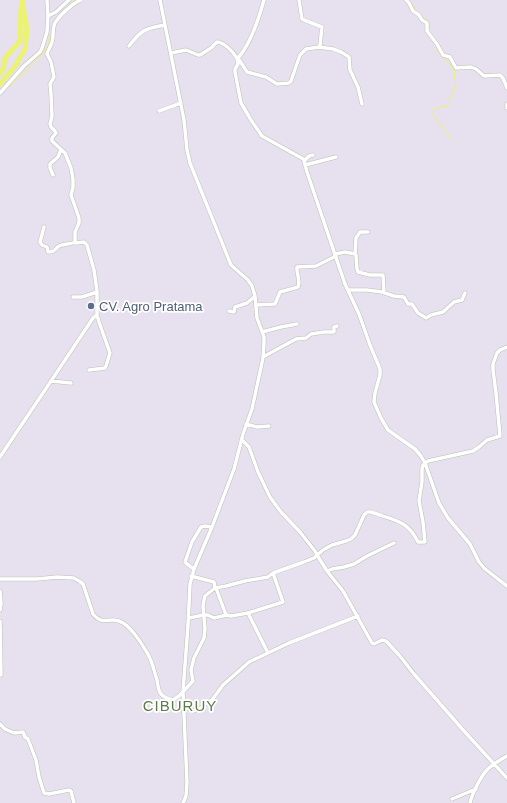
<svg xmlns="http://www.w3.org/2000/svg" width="507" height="803" viewBox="0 0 507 803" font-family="Helvetica,sans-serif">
  <rect width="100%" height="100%" fill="#e6e0ef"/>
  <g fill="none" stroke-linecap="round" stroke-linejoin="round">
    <path stroke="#ebf370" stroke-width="1" d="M 411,3 L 416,11
      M 70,5 L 75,0
      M 57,17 L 62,12
      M 422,17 L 424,19 L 426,19 L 430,25 L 428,29
      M 437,48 L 437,50 L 448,63 L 450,64 L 451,66 L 455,69 L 454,77 L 456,82 L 452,95 L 450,97 L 449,105 L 434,109 L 433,113 L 436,119 L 452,140
      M 5,90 L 25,72 L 43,53 L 47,48 L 51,35"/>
    <path stroke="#ebf370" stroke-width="5" d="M 0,73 L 3,69 L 5,58 L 20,41 L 21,7
      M 0,84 L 15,66 L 25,49 L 27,29 L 22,2 L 23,0"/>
    <g stroke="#b9c1b3" stroke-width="4.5">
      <path id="minor" d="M 47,0 L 48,16
        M 81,0 C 74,2 59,16 55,23 C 52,29 54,36 52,42 C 51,46 48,50 47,54 L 51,62 L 54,77 L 50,84 L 51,94 L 52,116 L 50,124 L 51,127 L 55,131 L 56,133 L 52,138 L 52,141 L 65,153 L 71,168 L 73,179 L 73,187 L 71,195 L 79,218 L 79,223 L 75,232 L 75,241 L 76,243 L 84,242 L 87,245 L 94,270 L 97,291 L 97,315 L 99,322 L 110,353 L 106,366 L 105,368 L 89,370
        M 160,0 L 184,120 L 187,150 L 190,163 L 231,265 L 248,280 L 252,286 L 255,296 L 257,318 L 264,337 L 264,343 L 263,358 L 252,409 L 243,434 L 234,469 L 212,527 L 194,569 L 190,584 L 188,625 L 183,692 L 187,782 L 186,796 L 183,803
        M 299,0 L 302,19 L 304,20 L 322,27 L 320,45 L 319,47
        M 406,0 L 409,3 L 413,11 L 419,15 L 422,20 L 427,23 L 427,31 L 437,44 L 443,55 L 450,57 L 456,68 L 471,67 L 476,69 L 484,76 L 500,75 L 503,78 L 507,88
        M 129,46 C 141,30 146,28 165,25
        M 171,53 L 186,50 L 198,55 L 200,55 L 211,48 L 217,42 C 223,42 233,51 236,57 C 237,58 238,62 238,64 L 235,69 L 235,72 L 241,103 L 251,120 L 262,136 L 305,160
        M 238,58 L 247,72 L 266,77 L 277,84 L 289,83 L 291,81 L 300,55 L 306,49 L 319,47 L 333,49 L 341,52 L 349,57 L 350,70 L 358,87 L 362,104
        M 238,58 C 250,45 259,18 264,0
        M 0,93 L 24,66 L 40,52 L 42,48 L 47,32 L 48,16 L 56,12 L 69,0
        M 507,104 L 507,108
        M 159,111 L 181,103
        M 313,155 L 309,156 L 304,161 L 307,172 L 345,284 L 359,314 L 370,345 L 380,369 L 380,375 L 375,393 L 374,402 L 381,418 L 388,430 L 415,449 L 421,456 L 425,463 L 439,503 L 448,518 L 470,544 L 479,562 L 484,568 L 494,576 L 507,586
        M 305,165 L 336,157
        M 53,175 L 50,168 L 50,164 L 58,157 L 61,150
        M 44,227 L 40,242 L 42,245 L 47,247 L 48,252 C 56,252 54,249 59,246 C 63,244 71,244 76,242
        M 335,254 L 345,252 L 355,254 L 356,255 L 357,269 L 358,272 L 370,275 L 383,275 L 384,293
        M 355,254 L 356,238 L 360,232 L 368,232
        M 348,290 L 367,290 L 382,292 L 394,296 L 404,297 L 408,304 L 412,304 L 418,313 L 426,318 L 431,315 L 443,312 L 454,302 L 462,300 L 465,293
        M 73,297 L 82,297 L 97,292
        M 256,305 L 275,304 L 280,292 L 298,287 C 301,281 296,273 297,267 L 316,266 L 336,256
        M 229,311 L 234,312 L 235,307 L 247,303 L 255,296
        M 262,332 L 281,327 L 297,324
        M 263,357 L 296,339 L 306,338 L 311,334 L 324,332 L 334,332 L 334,327 L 337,326
        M 51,381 L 93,318 L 97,315
        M 246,424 L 257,427 L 269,426
        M 242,440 L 249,447 L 258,472 L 270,497 L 281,512 L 300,532 L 315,551 L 317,555 L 327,571 L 343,591 L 372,643 L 374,644 L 382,640 L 386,641 L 399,655 L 414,674 L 464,731 L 507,778
        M 0,457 L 51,381 L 71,383
        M 194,569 L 187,564 L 185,562 L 192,542 L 201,527 L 205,526 L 212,527
        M 327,571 L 332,569 L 344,567 L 354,564 L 367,556 L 394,543
        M 191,576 L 214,582 L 215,588 L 226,586 L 245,581 L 268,577 L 273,573 L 304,562 L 314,558 L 323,550 L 332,545 L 346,541 L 351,539 L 355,535 L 364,515 L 367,512 L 371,512 C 393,520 408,520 418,542 L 425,542 L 423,522 L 419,501 L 422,482 L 422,469 L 423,465 L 428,461 L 473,451 L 479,447 L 487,440 L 500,436 L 496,393 L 493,370 L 493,364 L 497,353 L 500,350 L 507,347
        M 0,579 L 37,579 L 57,577 L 74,578 L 79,581 L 83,584 L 93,614 C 103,626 108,617 119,621 C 129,624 141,642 146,651 C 152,659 154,671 157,680 C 158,685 158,692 162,695 C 165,698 169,699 173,700 L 179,696 L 193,681 L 191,670 L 194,658 L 204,638 L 205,629 L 203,606 L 204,600 L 205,596 L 215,588
        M 216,588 L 226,615
        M 0,591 L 1,604 L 0,610
        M 248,613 L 283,602 L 273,573
        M 189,618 L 204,615 L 208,615 L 214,618 L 227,615 L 231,616 L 248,613 L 268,653
        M 0,621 L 1,675 L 0,675
        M 184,707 L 194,711 L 201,708 L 205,704 L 212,700 L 223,685 L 249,662 L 289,643 L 358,616
        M 0,724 L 5,729 L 14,733 L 23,732 L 25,737 L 28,739 L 36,760 L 39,777 L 44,793 L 49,794 L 69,790 L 71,791 L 74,803
        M 452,799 L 476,789
        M 470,803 C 472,794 480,778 486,771 C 491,765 500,760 507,756"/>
    </g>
    <use href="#minor" stroke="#fff" stroke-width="3.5"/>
  </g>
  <circle fill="#5c6f8a" stroke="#fff" stroke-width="1.5" cx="91" cy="306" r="4"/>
  <g text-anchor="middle" stroke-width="3.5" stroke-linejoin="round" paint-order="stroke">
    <g font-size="13" fill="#4e5e75" stroke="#fff" text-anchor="start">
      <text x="99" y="311">CV. Agro Pratama</text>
    </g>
    <g font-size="15" letter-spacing="1" fill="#5b7b48" stroke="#fff">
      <text x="180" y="711">CIBURUY</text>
    </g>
  </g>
</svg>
